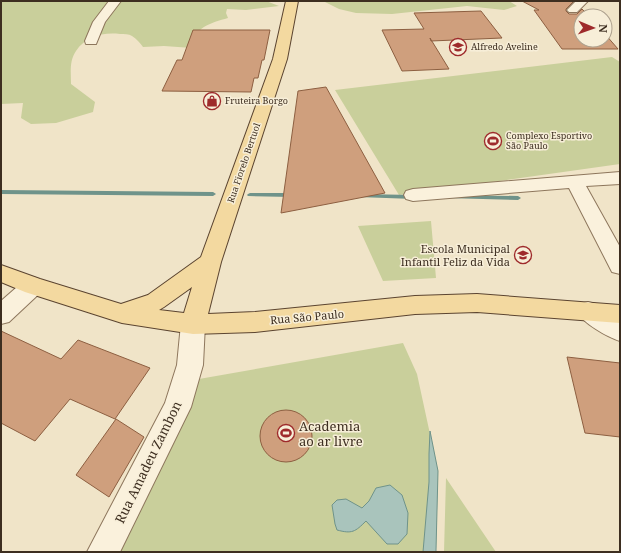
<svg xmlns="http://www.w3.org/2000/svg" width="621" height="553" viewBox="0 0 621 553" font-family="'Noto Serif',serif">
  <rect width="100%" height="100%" fill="#f0e4c8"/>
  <path fill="#c9cf9b" d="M 1,1 L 266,1 L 279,6 L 246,10 L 227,9 L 226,13 L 228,18 C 211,23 193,27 192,48 L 164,46 L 143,47 C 140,43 137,39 132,36 C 129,34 124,34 120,34 C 103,32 86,36 76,51 C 69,61 71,73 71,84 L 95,102 L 93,112 L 56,123 L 31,124 L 21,118 L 23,103 L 1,104 Z
    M 323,1 L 509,1 L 517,6 L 504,10 L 467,6 L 392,14 L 356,13 L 339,9 Z
    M 612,57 L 620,62 L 620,164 L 399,195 L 335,90 Z
    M 431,221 L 436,278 L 383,281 L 358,226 Z
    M 403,343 L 417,374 L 438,471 L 436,552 L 114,552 L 199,379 Z
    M 446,478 L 496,552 L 444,552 Z"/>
  <path fill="#a9c4bc" stroke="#6f938a" d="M 430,431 L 438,471 L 436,550 L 436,552 L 423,552 L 429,482 L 429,454 Z
    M 390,485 L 402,495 L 408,513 L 407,534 L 398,544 L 387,544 L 366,521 C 355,532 352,534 337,530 L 335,524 L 332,505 L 337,500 L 346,499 L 362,508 L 369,501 L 376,488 Z"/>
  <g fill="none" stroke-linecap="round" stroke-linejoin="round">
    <path fill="#6f938a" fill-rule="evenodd" d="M 1,190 L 213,192 L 216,194 L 213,196 L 1,194 Z
      M 250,193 L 292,193 L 295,195 L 292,197 L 248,196 L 247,195 L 248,194 Z
      M 360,194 L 414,195 L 417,197 L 414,199 L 358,197 L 357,196 L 358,195 Z
      M 448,195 L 518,196 L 521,198 L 518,200 L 446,198 L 445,197 Z"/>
  </g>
  <path fill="#cf9f7d" stroke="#8d5f41" d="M 522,1 L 574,1 L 566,9 L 566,11 L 569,14 L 577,14 L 582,9 L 589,16 L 581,16 L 581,40 L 605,40 L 605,34 L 618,49 L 562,49 L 534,10 L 539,10 Z
    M 481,11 L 502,38 L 431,41 L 430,38 L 449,69 L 402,71 L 382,30 L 424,29 L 414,13 Z
    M 193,30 L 270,30 L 264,60 L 262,60 L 258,78 L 254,78 L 251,92 L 162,91 L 177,60 L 182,60 Z
    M 326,87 L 385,193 L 281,213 L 298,91 Z
    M 1,331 L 61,359 L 78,340 L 150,368 L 115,419 L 70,399 L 35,441 L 1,423 Z
    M 567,357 L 620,363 L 620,437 L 585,433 Z
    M260 436a26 26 0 1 1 52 0a26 26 0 1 1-52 0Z
    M 116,419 L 144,437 L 109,497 L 76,475 Z"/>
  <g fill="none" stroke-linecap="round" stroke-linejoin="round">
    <g stroke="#8d765c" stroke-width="2">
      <path id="minor" d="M 109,1 L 121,1 L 105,22 L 96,44 L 86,44 L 85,41 L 93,22 Z
        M 576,1 L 588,1 L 577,12 L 569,12 L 567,10 Z
        M 620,172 L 620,184 L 586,186 L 620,247 L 620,274 L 612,272 L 569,188 L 413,201 L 406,199 L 404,195 L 406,191 L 413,189 Z
        M 33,277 L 41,280 L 44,286 L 41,292 L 9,322 L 1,324 L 1,301 L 25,280 Z
        M 588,302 L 596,304 L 620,319 L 620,341 C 607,337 583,323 576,311 L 580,304 Z
        M 193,314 L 201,317 L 205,324 L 203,365 L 191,407 L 120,552 L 87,552 L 165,403 L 177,365 L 181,324 L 185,317 Z"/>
    </g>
    <g stroke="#5b4430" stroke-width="2">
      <path id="major" d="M 286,1 L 298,1 L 287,59 L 221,262 L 208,314 L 255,312 L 415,296 L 477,294 L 620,305 L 620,323 L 477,312 L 415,314 L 255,332 L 193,334 L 122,323 L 25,292 L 1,282 L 1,265 L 40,279 L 121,304 L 148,295 L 201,257 L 273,59 ZM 192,287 L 184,313 L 159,310 L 164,307 Z"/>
    </g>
    <use href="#minor" fill="#faf1dc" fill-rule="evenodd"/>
    <use href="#major" fill="#f3d9a0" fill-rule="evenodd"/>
  </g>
  <defs>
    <g id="school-ring" transform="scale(0.9)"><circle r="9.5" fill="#f7eed8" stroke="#9e2a2b" stroke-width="1.5"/><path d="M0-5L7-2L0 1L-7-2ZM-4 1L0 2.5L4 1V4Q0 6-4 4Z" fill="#9e2a2b"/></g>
    <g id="shop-ring" transform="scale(0.9)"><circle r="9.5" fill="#f7eed8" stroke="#9e2a2b" stroke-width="1.5"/><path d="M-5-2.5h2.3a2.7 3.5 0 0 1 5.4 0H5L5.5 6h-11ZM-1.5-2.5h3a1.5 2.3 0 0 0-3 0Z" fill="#9e2a2b"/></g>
    <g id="stadium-ring" transform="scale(0.9)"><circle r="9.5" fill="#f7eed8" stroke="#9e2a2b" stroke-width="1.5"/><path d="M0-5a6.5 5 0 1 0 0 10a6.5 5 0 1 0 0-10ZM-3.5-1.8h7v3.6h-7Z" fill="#9e2a2b"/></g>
  </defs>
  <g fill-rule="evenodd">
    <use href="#school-ring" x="458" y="47"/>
    <use href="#shop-ring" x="212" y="101"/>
    <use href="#stadium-ring" x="493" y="141"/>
    <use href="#school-ring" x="523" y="255"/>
    <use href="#stadium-ring" x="286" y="433"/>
  </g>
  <g text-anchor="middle" stroke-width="3" stroke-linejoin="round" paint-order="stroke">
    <g font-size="9" fill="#3d2e20" stroke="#f7eed8" text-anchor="start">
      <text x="471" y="50">Alfredo Aveline</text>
      <text x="225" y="104">Fruteira Borgo</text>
      <text x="506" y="139">Complexo Esportivo<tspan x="506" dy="10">São Paulo</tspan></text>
    </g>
    <g font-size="9" fill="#3d2e20" stroke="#f7eed8">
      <text transform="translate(244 163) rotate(-71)" y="3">Rua Fiorelo Bertuol</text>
    </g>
    <g font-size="11" fill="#3d2e20" stroke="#f7eed8" text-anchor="end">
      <text x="510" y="253">Escola Municipal<tspan x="510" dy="13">Infantil Feliz da Vida</tspan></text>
    </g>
    <g font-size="11" fill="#3d2e20" stroke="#f7eed8">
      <text transform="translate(307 317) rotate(-5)" y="4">Rua São Paulo</text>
    </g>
    <g font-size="13" fill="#3d2e20" stroke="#f7eed8" text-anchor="start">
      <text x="299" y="431">Academia<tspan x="299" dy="15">ao ar livre</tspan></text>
    </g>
    <g font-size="13" fill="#3d2e20" stroke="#f7eed8">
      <text transform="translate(148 462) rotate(-64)" y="5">Rua Amadeu Zambon</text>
    </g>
  </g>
  <rect width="621" height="553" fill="none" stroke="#3d2e20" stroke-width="4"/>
  <g transform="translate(593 28) rotate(92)"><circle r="19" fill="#f7eed8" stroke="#ada18e"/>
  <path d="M0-3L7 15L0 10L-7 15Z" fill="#9e2a2b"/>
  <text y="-6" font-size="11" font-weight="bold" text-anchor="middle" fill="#3d2e20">N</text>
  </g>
</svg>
